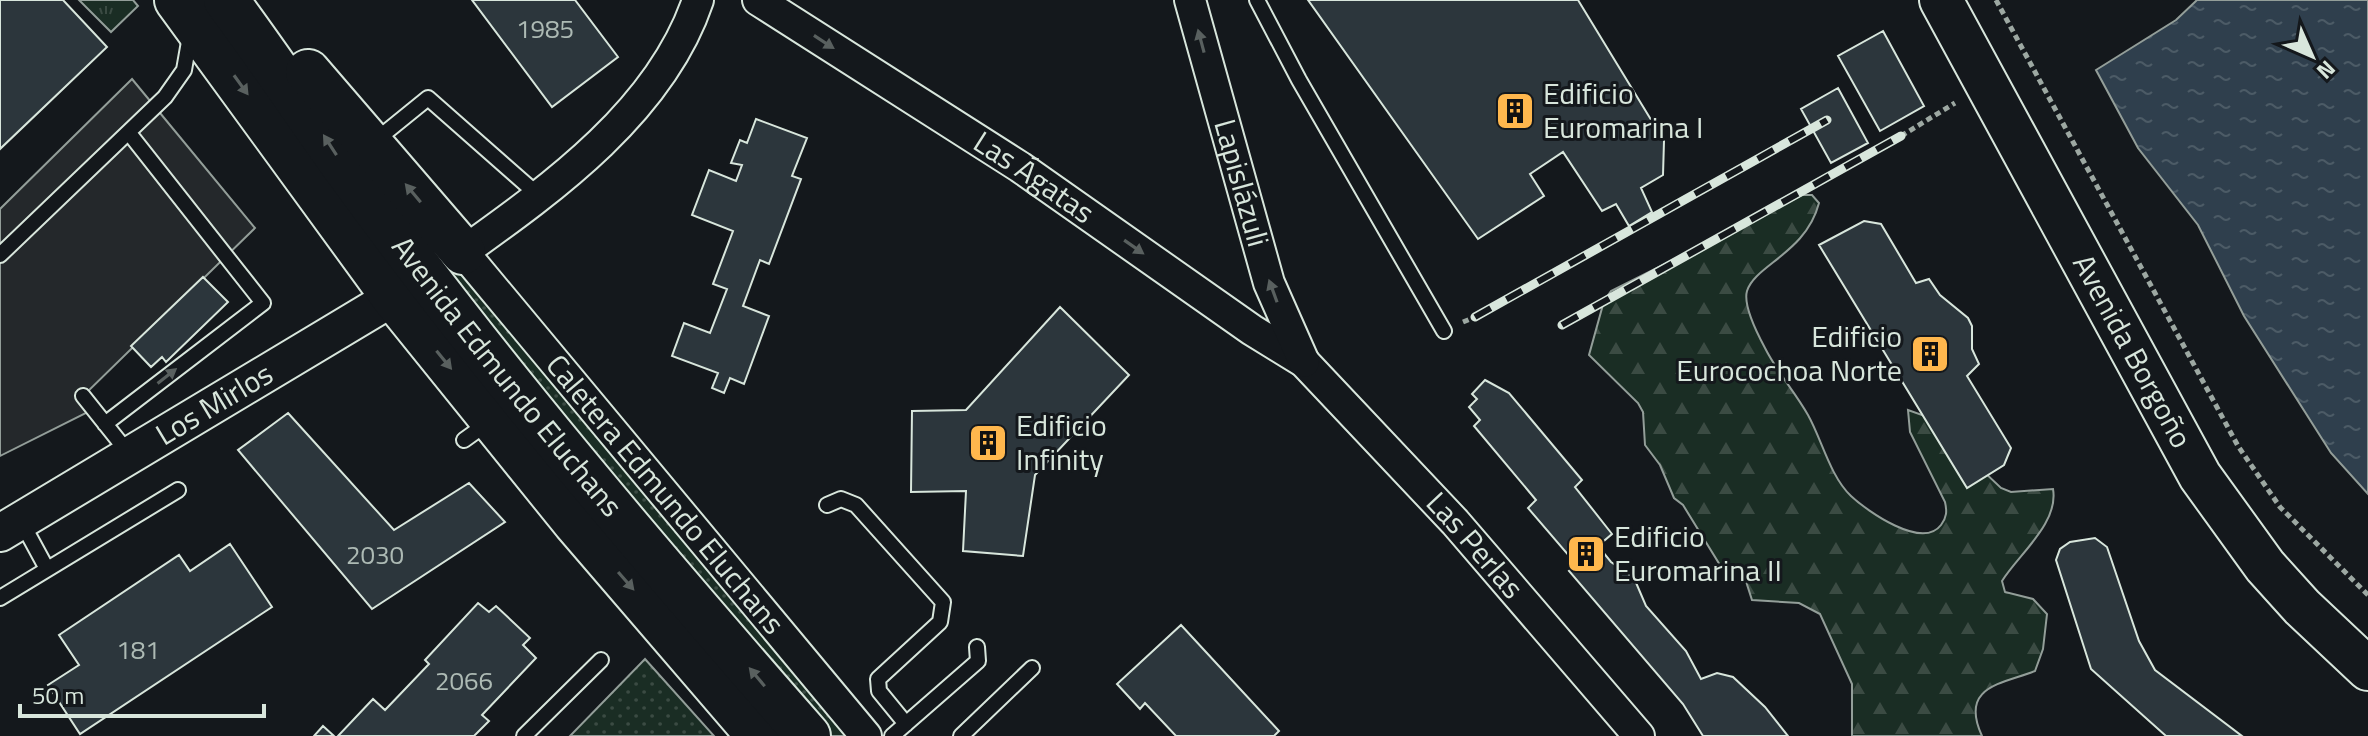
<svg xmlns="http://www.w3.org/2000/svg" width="2368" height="736" viewBox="0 0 2368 736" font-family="'Titillium Web',sans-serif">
  <defs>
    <pattern id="grass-dots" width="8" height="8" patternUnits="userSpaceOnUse" patternTransform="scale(2)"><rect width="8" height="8" fill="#1a2d24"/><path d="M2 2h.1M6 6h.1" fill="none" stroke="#3b4b43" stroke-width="1.8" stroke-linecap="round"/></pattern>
    <pattern id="forest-firs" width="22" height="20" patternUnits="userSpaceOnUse" patternTransform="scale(2)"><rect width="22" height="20" fill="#1a2d24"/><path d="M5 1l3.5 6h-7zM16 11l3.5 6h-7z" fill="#3b4b43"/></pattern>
    <pattern id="park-tufts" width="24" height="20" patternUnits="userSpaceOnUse" patternTransform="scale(2)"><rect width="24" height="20" fill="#1a2d24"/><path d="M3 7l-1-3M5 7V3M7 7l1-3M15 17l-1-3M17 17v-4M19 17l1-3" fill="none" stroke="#3b4b43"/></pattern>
    <pattern id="water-ripples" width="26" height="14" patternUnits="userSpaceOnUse" patternTransform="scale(2)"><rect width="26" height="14" fill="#2f3f4d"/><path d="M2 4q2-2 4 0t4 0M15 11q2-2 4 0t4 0" fill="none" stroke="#4c5b66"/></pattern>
  </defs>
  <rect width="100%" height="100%" fill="#14181c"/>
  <path fill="url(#grass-dots)" stroke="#939e99" stroke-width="2" d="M 293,68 L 849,736 L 826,736 L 595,463 Z
    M 645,659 L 714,736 L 570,736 Z"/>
  <path fill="url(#forest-firs)" stroke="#939e99" stroke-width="2" d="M 1802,195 L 1812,195 L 1819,203 C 1806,253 1755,265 1747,291 C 1743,305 1758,335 1765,348 C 1777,372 1795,392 1808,415 C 1822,440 1830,476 1851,496 C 1867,511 1922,550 1941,525 C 1947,517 1947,511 1945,502 L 1910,432 L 1908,410 L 1925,416 L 2001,488 L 2011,492 L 2053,489 C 2059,523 2019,554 2002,581 L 2005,592 L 2033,599 L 2047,614 L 2043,649 L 2035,671 C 2002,684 1959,686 1982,736 L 1852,736 L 1852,684 L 1820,614 L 1799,603 L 1752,600 L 1742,569 L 1720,565 L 1683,505 L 1674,498 L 1660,465 L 1645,445 L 1643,412 L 1638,403 L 1589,355 L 1604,301 L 1611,291 Z"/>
  <path fill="url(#park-tufts)" stroke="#939e99" stroke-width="2" d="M 79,0 L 133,0 L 138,6 L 111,32 Z"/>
  <path fill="#24282b" stroke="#939e99" stroke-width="2" d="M 132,79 L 255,228 L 83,396 L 94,409 L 0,456 L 0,209 Z"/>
  <path fill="url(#water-ripples)" stroke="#939e99" stroke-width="2" d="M 2197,0 L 2368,0 L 2368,494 L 2331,453 L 2244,316 L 2198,225 L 2138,148 L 2096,70 L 2176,20 Z"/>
  <path fill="#2c363c" stroke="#d8e6dc" stroke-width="2" d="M 0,0 L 63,0 L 107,47 L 0,149 Z
    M 472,0 L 575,0 L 618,57 L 552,107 Z
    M 1308,0 L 1578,0 L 1664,141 L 1663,175 L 1641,188 L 1652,212 L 1629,226 L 1616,204 L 1602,211 L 1563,152 L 1530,174 L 1544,196 L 1478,239 Z
    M 1883,31 L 1924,106 L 1880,131 L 1838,56 Z
    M 1838,88 L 1868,143 L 1831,163 L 1801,109 Z
    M 756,119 L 807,138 L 792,176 L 801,179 L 769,264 L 760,260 L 743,306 L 769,316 L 744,384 L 730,378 L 724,393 L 712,388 L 718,373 L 672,356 L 684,323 L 710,333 L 727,289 L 713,284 L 733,231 L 692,215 L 709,170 L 736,181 L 742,165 L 731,163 L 740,140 L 747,143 Z
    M 1864,221 L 1881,224 L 1916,283 L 1929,279 L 1940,295 L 1968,318 L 1972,326 L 1972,349 L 1979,364 L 1967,376 L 2011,448 L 2004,465 L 1967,488 L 1819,245 Z
    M 203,277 L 228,302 L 166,362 L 162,357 L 151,367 L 131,346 Z
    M 1060,307 L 1129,375 L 1035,475 L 1023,556 L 963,551 L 966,491 L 911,492 L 912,411 L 966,410 Z
    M 1485,380 L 1509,393 L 1582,480 L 1575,487 L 1612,534 L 1598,546 L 1611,562 L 1634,578 L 1646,606 L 1686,651 L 1701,679 L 1717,673 L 1733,677 L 1765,707 L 1788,736 L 1703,736 L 1683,704 L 1569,571 L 1577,565 L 1528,508 L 1536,500 L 1474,426 L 1480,420 L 1469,407 L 1477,399 L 1472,394 Z
    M 288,413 L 394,530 L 469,483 L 505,522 L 372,609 L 238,450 Z
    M 2095,538 L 2107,547 L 2139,641 L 2155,670 L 2242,736 L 2166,736 L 2091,669 L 2056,560 L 2060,549 L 2070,542 Z
    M 230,544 L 272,607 L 80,734 L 48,685 L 79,665 L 59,635 L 179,555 L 190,571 Z
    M 478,603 L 489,612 L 496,606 L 530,638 L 523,645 L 536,658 L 482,715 L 489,721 L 474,736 L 338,736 L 373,699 L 385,710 L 429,664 L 425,660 Z
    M 1181,625 L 1279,731 L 1274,736 L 1176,736 L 1145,703 L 1140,709 L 1117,684 Z
    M 323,726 L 334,736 L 314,736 Z"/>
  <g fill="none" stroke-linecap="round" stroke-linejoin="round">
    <g stroke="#d8e6dc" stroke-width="18">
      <path id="service" d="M 1257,0 L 1299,80 L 1444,331
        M 375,141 L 428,98 L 537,194
        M 0,255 L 165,97 L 184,70 L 190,36
        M 83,396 L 130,455
        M 105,424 L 263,303 L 129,133
        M 464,440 L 489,422
        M 827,505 L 841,499 L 856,505 L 943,602 L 940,622 L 878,679 L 879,691 L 906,724
        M 21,521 L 47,569
        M 0,598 L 178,490
        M 524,736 L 601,660
        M 892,736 L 978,661 L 977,647
        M 961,736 L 1032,668"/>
    </g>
    <g stroke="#d8e6dc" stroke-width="34">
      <g id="minor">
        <path id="s1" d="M 698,0 C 661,110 554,187 463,252 L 866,736"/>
        <path id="s2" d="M 758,0 L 1020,167 L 1252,330 L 1304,362 L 1455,522 L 1639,736"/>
        <path id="s3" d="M 1190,0 L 1269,283 L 1304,362"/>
      </g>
    </g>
    <g stroke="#d8e6dc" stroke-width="40">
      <g id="tertiary">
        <path id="s4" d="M 0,533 L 417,283"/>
      </g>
    </g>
    <g stroke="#d8e6dc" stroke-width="46">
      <g id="secondary">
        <path id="s5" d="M 1941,0 L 2200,476 L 2265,566 L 2302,607 L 2368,669"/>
      </g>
    </g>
    <g stroke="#d8e6dc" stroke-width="48">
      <g id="primary">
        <path d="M 177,0 L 395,299 L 575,522 L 759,736"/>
        <path id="s6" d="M 226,0 C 267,55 305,112 345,168 C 488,366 648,553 808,736"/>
        <path d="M 308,72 L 463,252"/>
      </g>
    </g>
    <path stroke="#9da8a2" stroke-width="5" stroke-dasharray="6 4" stroke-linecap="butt" d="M 1996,0 L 2238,446 L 2280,507 L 2368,595
      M 1901,136 L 1955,103
      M 1463,322 L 1475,317"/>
    <use href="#service" stroke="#14181c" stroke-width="14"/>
    <use href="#minor" stroke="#14181c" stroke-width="30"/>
    <use href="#tertiary" stroke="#14181c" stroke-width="36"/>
    <use href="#secondary" stroke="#14181c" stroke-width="42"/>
    <use href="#primary" stroke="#14181c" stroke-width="44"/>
    <g stroke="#d8e6dc" stroke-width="9">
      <path id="rail" d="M 1475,317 L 1827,120
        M 1562,325 L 1901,136"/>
    </g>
    <use href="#rail" stroke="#14181c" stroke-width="6" stroke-dasharray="18" stroke-linecap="butt"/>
  </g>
  <defs><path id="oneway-solid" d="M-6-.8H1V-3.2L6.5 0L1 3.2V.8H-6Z" transform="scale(2)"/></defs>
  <g fill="#59605f">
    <use href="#oneway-solid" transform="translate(1201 41) rotate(-105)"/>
    <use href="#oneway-solid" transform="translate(824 42) rotate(33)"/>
    <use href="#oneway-solid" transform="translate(241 85) rotate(54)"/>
    <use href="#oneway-solid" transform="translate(330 145) rotate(-123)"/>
    <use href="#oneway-solid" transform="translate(413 193) rotate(-130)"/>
    <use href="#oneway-solid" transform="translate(1134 247) rotate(35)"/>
    <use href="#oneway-solid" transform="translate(1273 291) rotate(-110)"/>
    <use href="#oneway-solid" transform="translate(444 360) rotate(51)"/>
    <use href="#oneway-solid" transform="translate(167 376) rotate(-38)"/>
    <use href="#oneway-solid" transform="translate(626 581) rotate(49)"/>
    <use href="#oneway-solid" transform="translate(757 677) rotate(-130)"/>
  </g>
  <defs>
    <g id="building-square" transform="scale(2)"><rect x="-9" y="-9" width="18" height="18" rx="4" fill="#ffb74d" stroke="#14181c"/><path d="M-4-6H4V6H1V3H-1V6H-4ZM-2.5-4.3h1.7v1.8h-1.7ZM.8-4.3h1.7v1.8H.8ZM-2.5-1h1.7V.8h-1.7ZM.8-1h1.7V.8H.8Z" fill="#111"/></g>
  </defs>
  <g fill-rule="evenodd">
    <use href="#building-square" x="1515" y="111"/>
    <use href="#building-square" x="1930" y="354"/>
    <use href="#building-square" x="988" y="443"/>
    <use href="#building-square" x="1586" y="554"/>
  </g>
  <g text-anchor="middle" stroke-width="6" stroke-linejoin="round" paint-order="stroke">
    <g font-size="26" fill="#adbab4">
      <text x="545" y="38">1985</text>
      <text x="375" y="564">2030</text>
      <text x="138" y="659">181</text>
      <text x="464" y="690">2066</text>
    </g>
    <g font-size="30" fill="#d8e6dc" stroke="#14181c" text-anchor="start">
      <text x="1543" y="104">Edificio<tspan x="1543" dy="34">Euromarina I</tspan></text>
      <text x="1902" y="347" text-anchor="end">Edificio<tspan x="1902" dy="34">Eurocochoa Norte</tspan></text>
      <text x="1016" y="436">Edificio<tspan x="1016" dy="34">Infinity</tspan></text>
      <text x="1614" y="547">Edificio<tspan x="1614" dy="34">Euromarina II</tspan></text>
    </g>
    <g font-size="30" fill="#d8e6dc" stroke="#14181c">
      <text dy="10" stroke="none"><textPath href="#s2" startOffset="328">Las Ágatas</textPath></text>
      <text dy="10" stroke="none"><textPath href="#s3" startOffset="190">Lapislázuli</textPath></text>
      <text dy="10" stroke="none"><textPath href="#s5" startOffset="400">Avenida Borgoño</textPath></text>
      <text dy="10" stroke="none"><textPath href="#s6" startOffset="470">Avenida Edmundo Eluchans</textPath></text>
      <text dy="10" stroke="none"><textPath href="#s4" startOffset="250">Los Mirlos</textPath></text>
      <text dy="10" stroke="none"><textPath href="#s1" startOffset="666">Caletera Edmundo Eluchans</textPath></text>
      <text dy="10" stroke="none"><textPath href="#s2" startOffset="906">Las Perlas</textPath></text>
    </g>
  </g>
  <g transform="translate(2312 56) rotate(135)" stroke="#14181c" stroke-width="6" paint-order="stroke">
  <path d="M0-6L14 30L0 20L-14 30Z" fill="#d8e6dc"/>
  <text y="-12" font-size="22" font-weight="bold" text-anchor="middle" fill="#d8e6dc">N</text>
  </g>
  <path d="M20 704v12h244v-12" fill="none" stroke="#d8e6dc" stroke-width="4"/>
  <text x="32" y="704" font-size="24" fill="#d8e6dc" stroke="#14181c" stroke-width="6" paint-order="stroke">50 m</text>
</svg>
